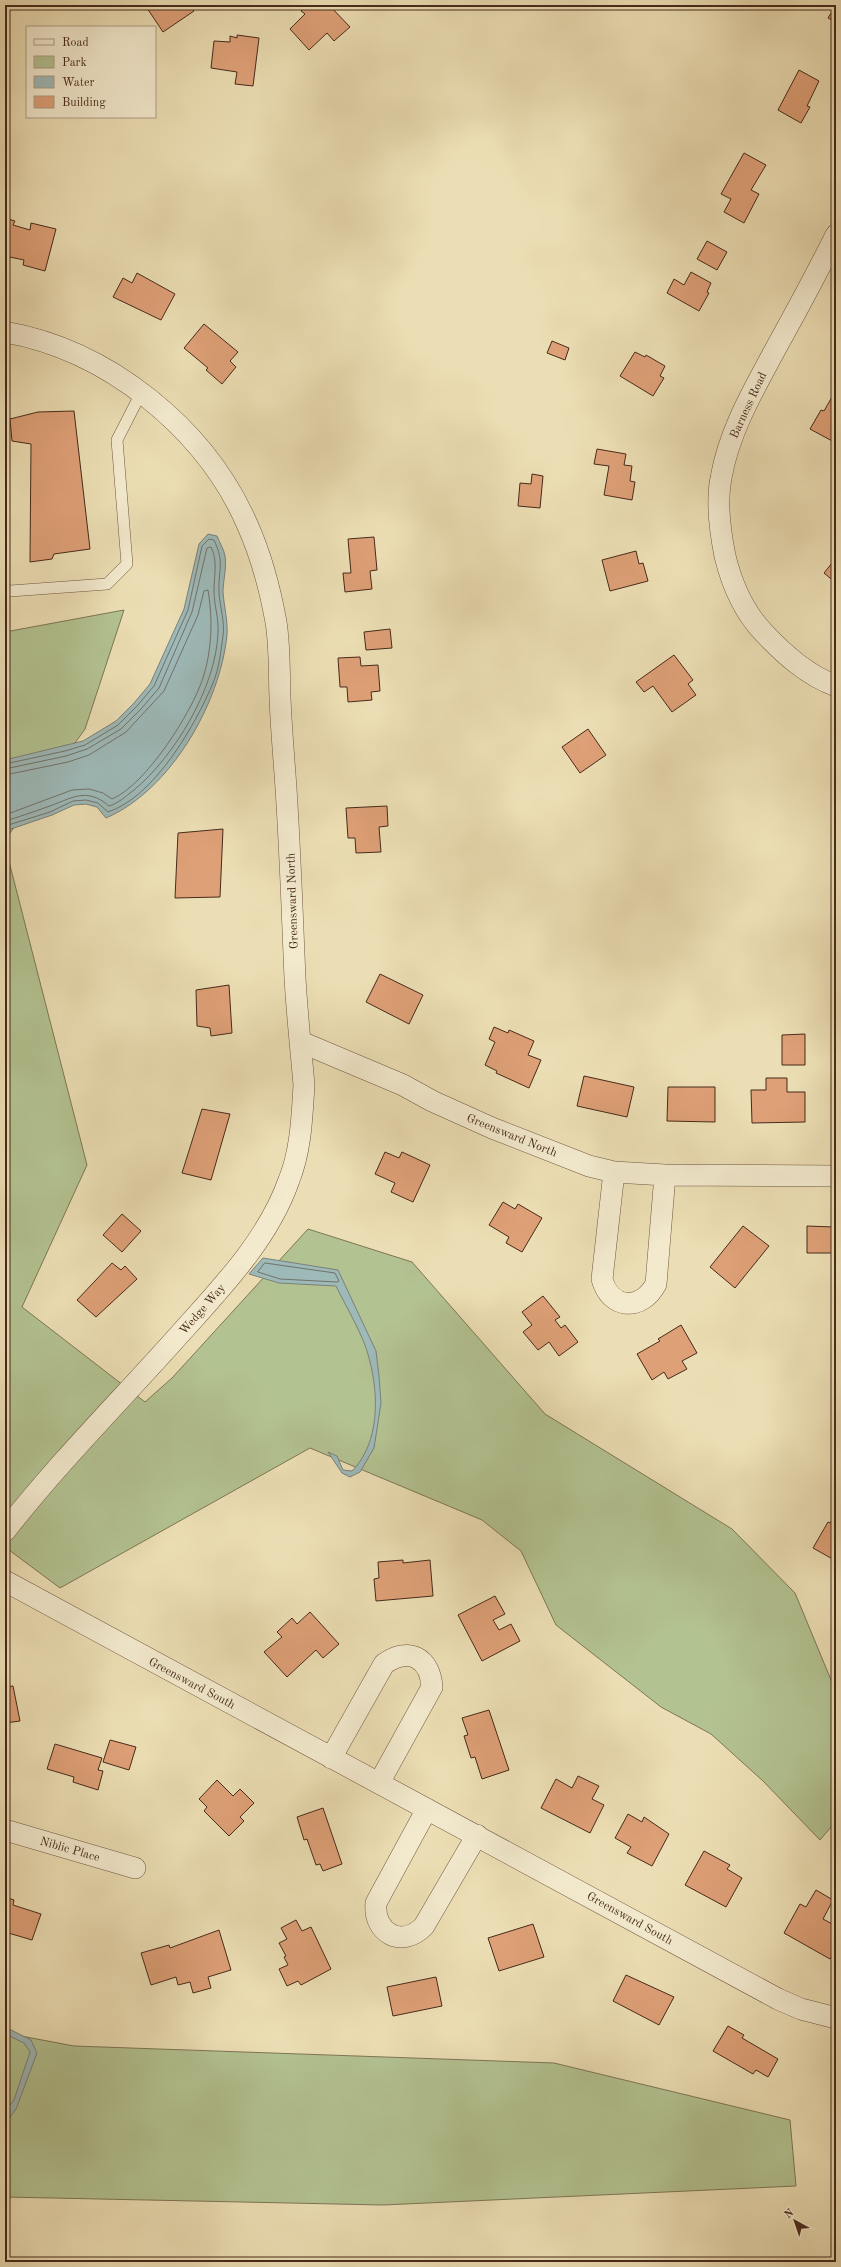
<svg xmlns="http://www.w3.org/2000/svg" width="841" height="2267" viewBox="0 0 841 2267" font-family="'Old Standard TT',serif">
  <rect width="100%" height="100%" fill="#ecdeb4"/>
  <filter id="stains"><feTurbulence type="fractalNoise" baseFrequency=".005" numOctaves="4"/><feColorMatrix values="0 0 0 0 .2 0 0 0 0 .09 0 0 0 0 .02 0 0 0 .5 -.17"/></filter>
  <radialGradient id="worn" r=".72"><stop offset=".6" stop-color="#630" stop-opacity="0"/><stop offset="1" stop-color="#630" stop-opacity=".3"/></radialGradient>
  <path fill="#b3c291" stroke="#7d7656" d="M 124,610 L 85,729 L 5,840 L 5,632 Z
    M 5,846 L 87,1165 L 22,1307 L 145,1402 L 172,1378 L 308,1229 L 412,1262 L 545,1414 L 732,1529 L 795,1593 L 836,1692 L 836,1821 L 820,1840 L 763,1781 L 711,1734 L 661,1707 L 556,1625 L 521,1551 L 482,1520 L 310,1448 L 60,1588 L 5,1547 Z
    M 5,2033 L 74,2046 L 554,2063 L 790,2120 L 796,2186 L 383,2205 L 5,2197 Z"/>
  <path fill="#9db9b8" stroke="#7b8079" d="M 208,534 L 217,536 C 220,543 224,550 225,556 C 227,567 223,581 223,592 C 224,606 228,621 227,635 C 220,703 171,790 106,818 L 97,807 L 86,804 L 74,805 L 52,815 L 5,831 L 5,760 L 83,741 L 116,721 L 134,703 L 150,684 L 184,609 L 199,544 Z
    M 263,1258 L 338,1270 L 376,1351 L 379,1376 L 381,1403 L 374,1448 L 360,1472 L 350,1477 L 342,1473 L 328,1452 L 337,1456 L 343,1470 L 352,1471 C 380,1443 379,1394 369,1358 C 364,1336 346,1307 336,1286 L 279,1283 L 249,1274 Z
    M 5,2027 L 31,2040 L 37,2053 L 16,2109 L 5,2124 L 5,2111 L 14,2100 L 30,2052 L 24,2043 L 5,2034 Z"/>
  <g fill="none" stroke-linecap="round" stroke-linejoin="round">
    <path stroke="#72726a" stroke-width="1" d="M 5,764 L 65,751 L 85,745 L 118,725 L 137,706 L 154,686 L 188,610 L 202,546 L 209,539 L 214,540 C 225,563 218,570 219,593 C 220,607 225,622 223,636 C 221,650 219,669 213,683 C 195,726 154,797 108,812 L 98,803 L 86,800 L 73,801 L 50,812 L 5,826
      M 5,769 L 66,756 L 87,749 L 121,729 L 141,709 L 159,688 L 192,612 L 207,548 L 211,547 C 218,561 214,575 214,591 C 214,605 219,619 218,633 C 216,687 175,756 134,790 C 126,796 119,803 109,806 C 86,786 71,799 47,807 C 33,812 19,817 5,821
      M 5,775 L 68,762 L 89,755 L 126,732 L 164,691 L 198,615 L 204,591 L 208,590 C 213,619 212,650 203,678 C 192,712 146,785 112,799 L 103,793 L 89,789 L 72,790 L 5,815
      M 265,1263 L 335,1273 L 339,1281 L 337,1282 L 280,1279 L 258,1272 Z"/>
  </g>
  <path fill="#dea077" stroke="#472a1b" d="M 145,5 L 189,5 L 194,11 L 163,32 Z
    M 307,5 L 329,5 L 350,27 L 334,41 L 327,33 L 309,50 L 290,29 L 305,14 L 301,11 Z
    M 836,5 L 836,22 L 828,18 Z
    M 237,35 L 259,38 L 253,86 L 235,84 L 237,72 L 211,68 L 214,41 L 230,42 L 230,36 L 237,38 Z
    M 799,70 L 819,81 L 807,106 L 810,107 L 801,123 L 778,110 Z
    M 744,153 L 766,165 L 751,190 L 759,194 L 744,223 L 724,212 L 731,199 L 721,194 Z
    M 5,218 L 15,221 L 13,225 L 30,230 L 31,223 L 56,229 L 45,271 L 23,265 L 24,260 L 5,256 Z
    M 707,241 L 727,252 L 717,270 L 697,259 Z
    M 691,272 L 711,283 L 707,292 L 709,293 L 699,311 L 667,293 L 674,279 L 684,285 Z
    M 137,273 L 175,294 L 161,320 L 113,297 L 123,278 L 132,283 Z
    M 204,324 L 238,352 L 230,361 L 236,367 L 222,384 L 206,370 L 208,368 L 184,348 Z
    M 552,341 L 569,348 L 565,360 L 547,353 Z
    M 635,352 L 645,357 L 646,355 L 665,366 L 660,376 L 664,378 L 653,396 L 620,376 Z
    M 836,390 L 836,439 L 834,442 L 810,429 L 821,410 L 824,411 Z
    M 74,411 L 90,549 L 54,554 L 52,559 L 30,562 L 31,444 L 12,441 L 10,419 L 38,412 Z
    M 597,449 L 626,454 L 624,465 L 632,466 L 630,481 L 635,482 L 632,500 L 604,495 L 609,466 L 594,464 Z
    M 532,474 L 543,476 L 540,508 L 518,506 L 520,483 L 531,484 Z
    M 374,537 L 377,570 L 370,571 L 372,589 L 345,592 L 343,573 L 351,573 L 348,539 Z
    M 636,551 L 639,564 L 643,563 L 648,581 L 610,591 L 602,560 Z
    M 836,558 L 836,583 L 824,573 Z
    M 390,629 L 392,648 L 366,650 L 364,632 Z
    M 674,655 L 693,680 L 688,684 L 696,695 L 672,712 L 653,686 L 644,692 L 636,682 Z
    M 360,657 L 361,666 L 378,665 L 380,691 L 371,692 L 372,700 L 348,702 L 347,687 L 340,687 L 338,658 Z
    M 588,729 L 606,755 L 580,773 L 562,747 Z
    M 387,806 L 388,826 L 379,827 L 381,852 L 356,853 L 355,838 L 348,838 L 346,808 Z
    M 223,829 L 220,897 L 175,898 L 178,833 Z
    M 380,974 L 423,995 L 409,1024 L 366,1002 Z
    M 229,985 L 232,1033 L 211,1036 L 210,1028 L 197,1026 L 196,990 Z
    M 494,1027 L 508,1033 L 509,1030 L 534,1041 L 528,1055 L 541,1060 L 529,1088 L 496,1073 L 497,1071 L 485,1065 L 495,1042 L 489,1039 Z
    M 805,1034 L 805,1065 L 782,1065 L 782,1035 Z
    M 584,1076 L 634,1087 L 627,1117 L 577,1106 Z
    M 766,1078 L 787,1078 L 787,1092 L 805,1092 L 805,1122 L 752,1123 L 751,1090 L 766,1090 Z
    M 668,1087 L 715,1087 L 715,1122 L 667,1121 Z
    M 202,1109 L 230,1114 L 211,1180 L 182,1173 Z
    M 385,1152 L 399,1158 L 402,1152 L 430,1165 L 413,1202 L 391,1192 L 395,1183 L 375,1174 Z
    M 503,1202 L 515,1209 L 518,1204 L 542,1218 L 522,1252 L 506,1243 L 509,1237 L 489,1225 Z
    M 122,1214 L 141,1231 L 122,1252 L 103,1235 Z
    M 834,1222 L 836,1222 L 836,1253 L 807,1253 L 807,1226 L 834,1227 Z
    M 743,1226 L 769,1246 L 735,1288 L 710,1267 Z
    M 112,1263 L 121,1270 L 125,1266 L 137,1279 L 96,1317 L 77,1300 Z
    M 543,1296 L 560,1317 L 555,1320 L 561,1328 L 565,1325 L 578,1342 L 559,1356 L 549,1342 L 538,1350 L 523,1332 L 532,1325 L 522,1312 Z
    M 681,1325 L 697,1353 L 682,1361 L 687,1369 L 668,1379 L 664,1372 L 652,1380 L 637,1354 L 660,1341 L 658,1339 Z
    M 836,1513 L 836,1561 L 813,1548 L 828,1522 L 830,1523 Z
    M 403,1560 L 403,1563 L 430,1560 L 433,1596 L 376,1601 L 374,1579 L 379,1578 L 378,1562 Z
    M 495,1596 L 505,1614 L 493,1620 L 499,1630 L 511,1624 L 520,1641 L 482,1661 L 458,1615 Z
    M 310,1612 L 339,1644 L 323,1658 L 316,1650 L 287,1677 L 264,1652 L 282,1637 L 277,1632 L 292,1618 L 297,1624 Z
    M 13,1686 L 20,1721 L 5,1723 L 5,1687 Z
    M 489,1710 L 509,1770 L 482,1779 L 475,1757 L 471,1758 L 464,1736 L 468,1735 L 462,1718 Z
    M 110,1740 L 136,1747 L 129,1770 L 103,1762 Z
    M 55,1744 L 102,1758 L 98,1770 L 103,1771 L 98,1790 L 73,1782 L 74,1777 L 47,1769 Z
    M 578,1776 L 599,1786 L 592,1799 L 604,1805 L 590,1833 L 541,1808 L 556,1779 L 572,1788 Z
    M 217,1780 L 233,1796 L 240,1789 L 254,1803 L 240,1817 L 244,1821 L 229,1836 L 204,1811 L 207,1807 L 199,1799 Z
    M 323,1808 L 342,1864 L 323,1871 L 320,1864 L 316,1865 L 307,1839 L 304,1840 L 297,1817 Z
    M 628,1814 L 642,1822 L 644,1817 L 669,1834 L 652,1866 L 627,1853 L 631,1847 L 615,1838 Z
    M 704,1851 L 730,1865 L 727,1869 L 742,1878 L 726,1907 L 685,1885 Z
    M 816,1890 L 833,1900 L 823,1919 L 836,1926 L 836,1949 L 830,1959 L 784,1933 L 800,1904 L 806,1907 Z
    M 5,1897 L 14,1900 L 13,1905 L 41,1914 L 32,1940 L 5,1932 Z
    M 296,1920 L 302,1931 L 311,1927 L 331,1969 L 301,1985 L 298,1981 L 287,1986 L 279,1969 L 288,1965 L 284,1957 L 286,1956 L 279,1943 L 287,1939 L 281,1928 Z
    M 533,1924 L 544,1957 L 499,1971 L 488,1938 Z
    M 219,1930 L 231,1970 L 208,1977 L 211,1988 L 193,1993 L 190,1982 L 178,1985 L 176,1977 L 151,1985 L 141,1953 L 169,1945 L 170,1948 Z
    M 626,1975 L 674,1997 L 659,2025 L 613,2001 Z
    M 436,1977 L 442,2006 L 393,2016 L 387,1987 Z
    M 728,2026 L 744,2035 L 742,2038 L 778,2059 L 768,2077 L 756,2070 L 753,2074 L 713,2051 Z"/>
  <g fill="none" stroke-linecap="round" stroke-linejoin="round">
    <g stroke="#705741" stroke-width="12">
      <path id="lane" d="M 5,589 L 10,591 L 107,584 L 127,564 L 117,440 L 141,393"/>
    </g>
    <g stroke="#705741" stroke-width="22">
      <path id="street" d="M 836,235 C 817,273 797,310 776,348 C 754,389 729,431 721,478 C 716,503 720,531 725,556 C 732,585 743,611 764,633 C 785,655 807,675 836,686
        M 5,332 C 108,350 205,428 247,524 C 261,555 270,589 276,622 C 280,647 279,673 280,698 C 281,723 283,748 285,774 C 290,842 292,910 295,978 C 297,1014 301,1050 304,1085 C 302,1117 301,1150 289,1180 C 268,1240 221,1288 179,1335 C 121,1400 59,1462 5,1531
        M 301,1042 L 403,1085 L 432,1101 L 492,1128 L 589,1166 L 614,1172 L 665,1175 L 836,1176
        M 614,1172 L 602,1279 C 610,1309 641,1312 656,1284 L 665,1175
        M 5,1581 L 778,1999 L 801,2009 L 836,2018
        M 331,1758 L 384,1664 C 409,1646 430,1658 432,1687 L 379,1783
        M 427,1809 L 376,1903 C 373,1933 402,1949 424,1926 L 477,1835
        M 5,1830 L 135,1868"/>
    </g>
    <use href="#lane" stroke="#f3eace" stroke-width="11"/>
    <use href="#street" stroke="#f3eace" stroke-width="21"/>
  </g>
  <g text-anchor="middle" stroke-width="3" stroke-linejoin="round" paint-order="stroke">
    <g font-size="12" fill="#472a1b" stroke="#f3eace">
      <text transform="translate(748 405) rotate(-65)" y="4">Barness Road</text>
      <text transform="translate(292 901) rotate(-92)" y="4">Greensward North</text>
      <text transform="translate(512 1135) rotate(22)" y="4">Greensward North</text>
      <text transform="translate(202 1309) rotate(-49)" y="4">Wedge Way</text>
      <text transform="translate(192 1683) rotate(28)" y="4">Greensward South</text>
      <text transform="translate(70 1849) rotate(16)" y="4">Niblic Place</text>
      <text transform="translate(630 1918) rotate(29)" y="4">Greensward South</text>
    </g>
  </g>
  <rect width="841" height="2267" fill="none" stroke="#ecdeb4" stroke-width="20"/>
  <rect x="6" y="6" width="829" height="2255" fill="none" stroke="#472a1b" stroke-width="2"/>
  <rect x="10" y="10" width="821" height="2247" fill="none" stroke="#472a1b"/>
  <rect x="26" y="26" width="130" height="92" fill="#f3eace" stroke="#ae9d86"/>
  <rect x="34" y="39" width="20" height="6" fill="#f3eace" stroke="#ae9d86"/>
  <text x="62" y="46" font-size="12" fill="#472a1b">Road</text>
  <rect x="34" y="56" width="20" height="12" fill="#b3c291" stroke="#ae9d86"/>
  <text x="62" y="66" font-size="12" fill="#472a1b">Park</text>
  <rect x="34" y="76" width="20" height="12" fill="#9db9b8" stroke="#ae9d86"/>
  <text x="62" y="86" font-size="12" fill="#472a1b">Water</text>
  <rect x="34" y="96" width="20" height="12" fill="#dea077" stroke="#ae9d86"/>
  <text x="62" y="106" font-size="12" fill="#472a1b">Building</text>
  <g transform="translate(795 2221) rotate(320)" stroke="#f3eace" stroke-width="3" paint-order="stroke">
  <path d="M0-3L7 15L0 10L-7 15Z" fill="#472a1b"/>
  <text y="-6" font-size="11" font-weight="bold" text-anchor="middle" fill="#472a1b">N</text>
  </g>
  <rect width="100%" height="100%" filter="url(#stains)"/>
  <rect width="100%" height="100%" fill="url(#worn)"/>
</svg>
